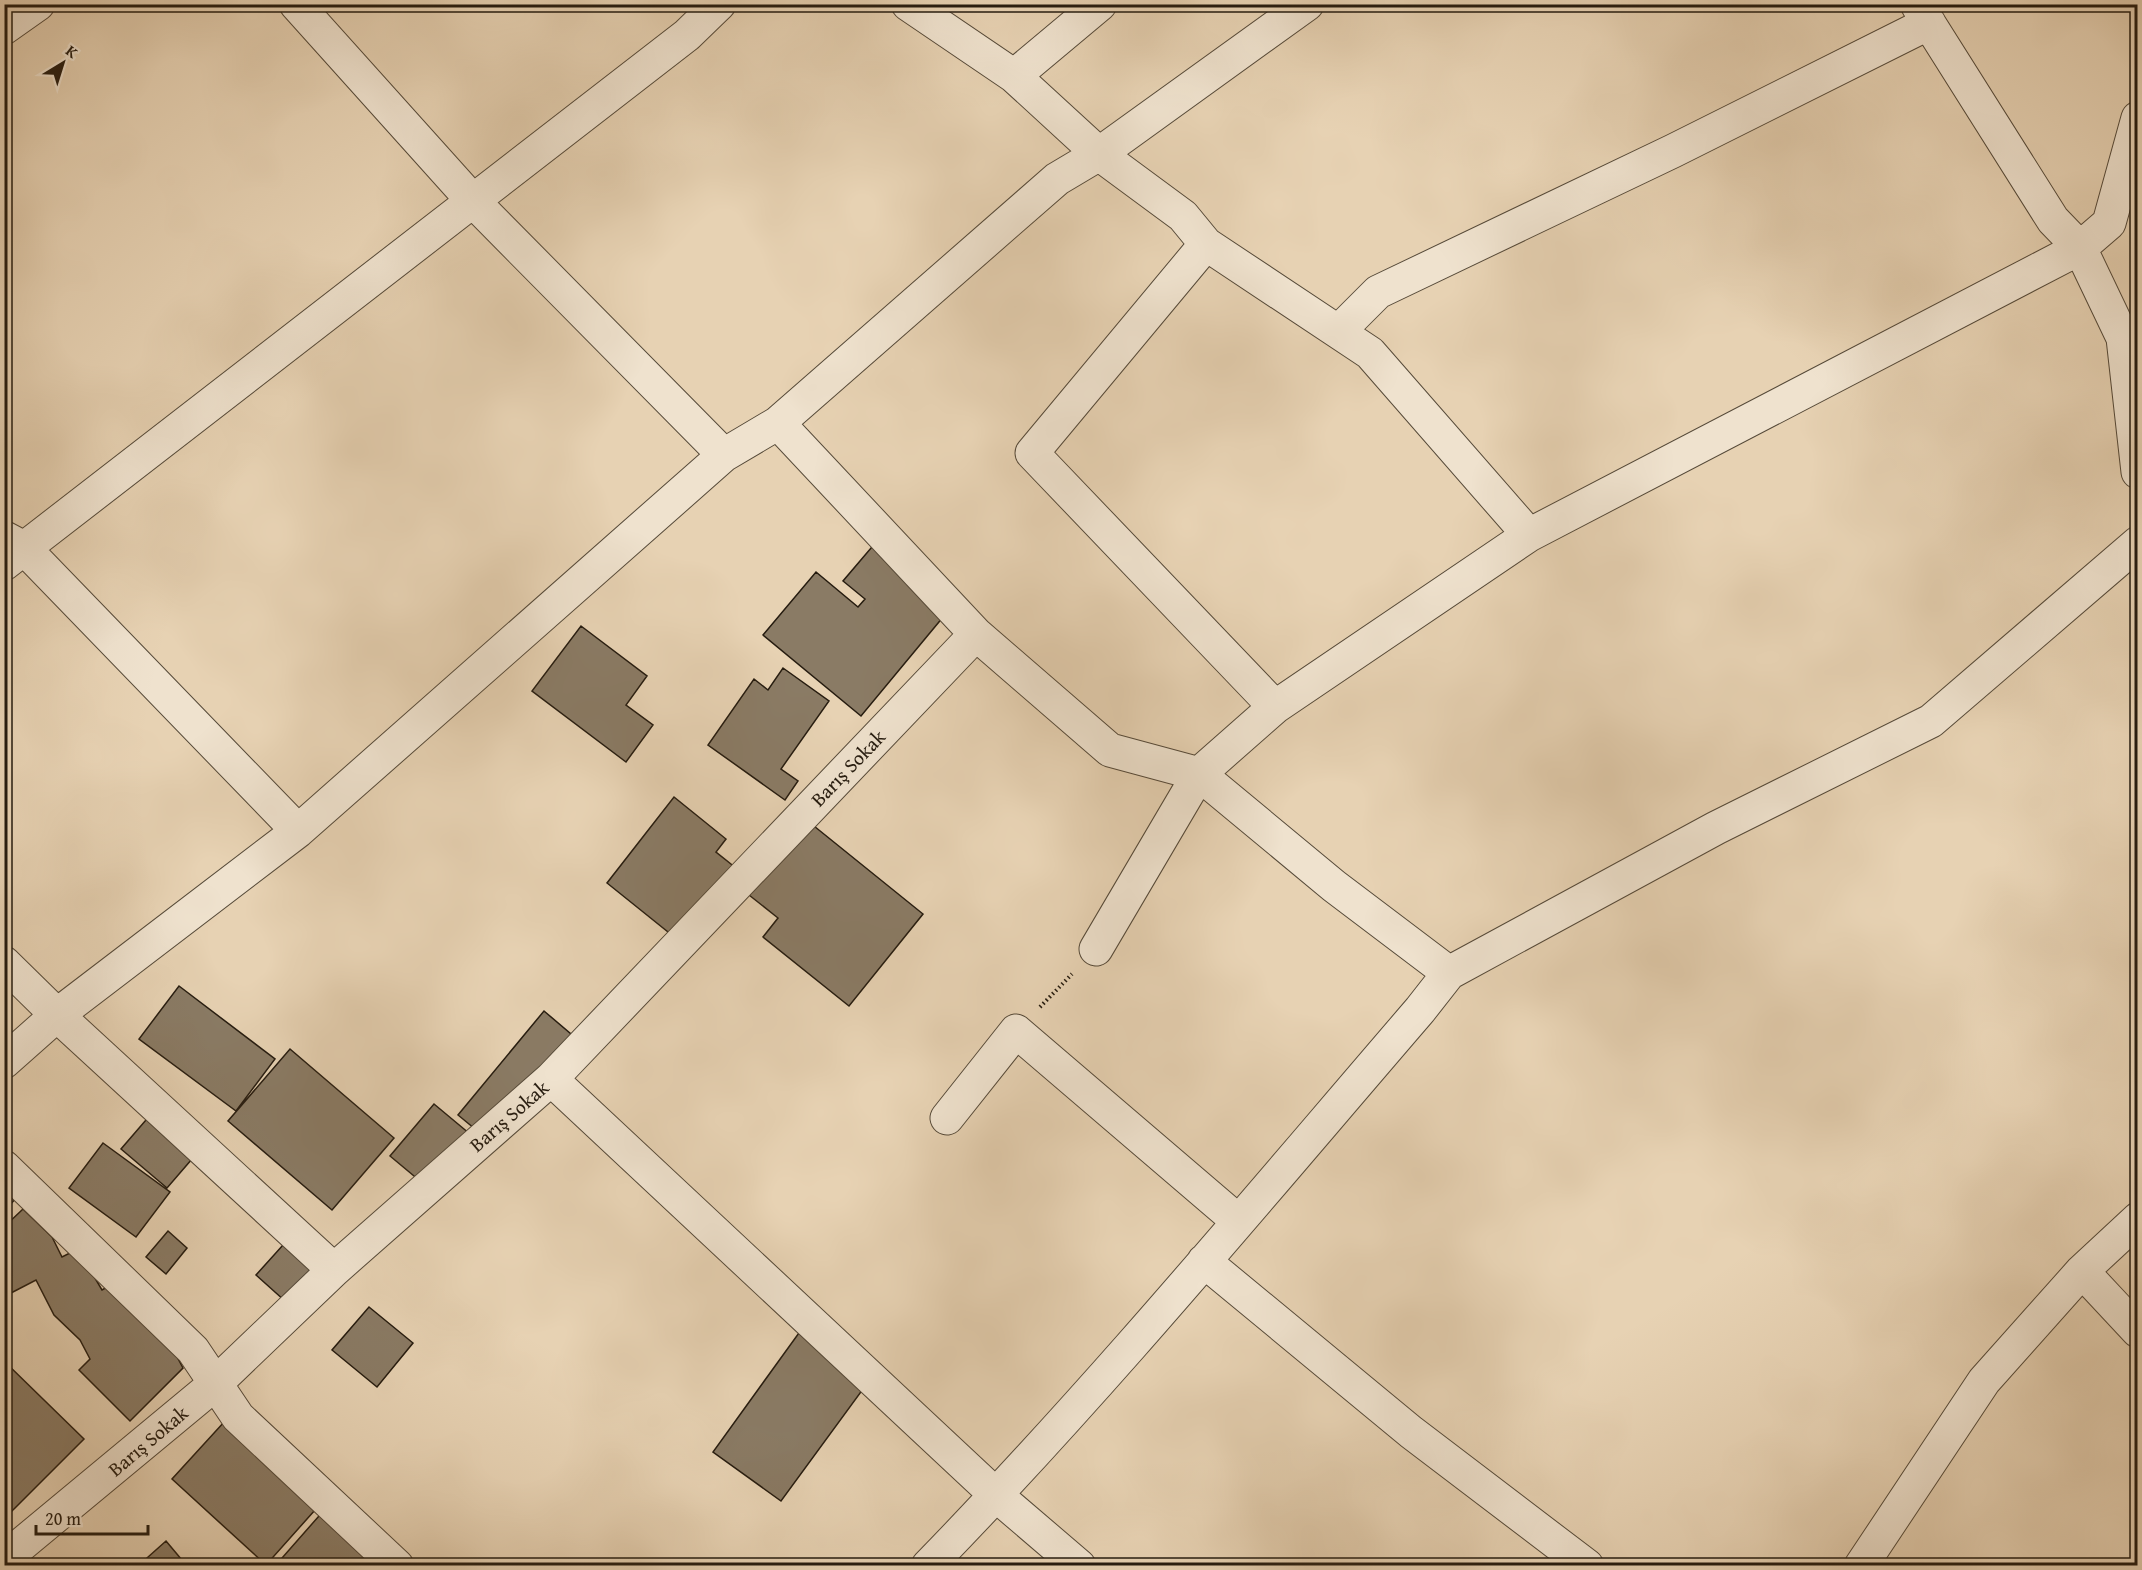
<svg xmlns="http://www.w3.org/2000/svg" width="2142" height="1570" viewBox="0 0 2142 1570" font-family="'Gentium Book Plus',serif">
  <rect width="100%" height="100%" fill="#e7d2b3"/>
  <filter id="stains"><feTurbulence type="fractalNoise" baseFrequency=".00333" numOctaves="4"/><feColorMatrix values="0 0 0 0 .2 0 0 0 0 .09 0 0 0 0 .02 0 0 0 .5 -.17"/></filter>
  <radialGradient id="worn" r=".72"><stop offset=".6" stop-color="#630" stop-opacity="0"/><stop offset="1" stop-color="#630" stop-opacity=".3"/></radialGradient>
  <path fill="#8a7b65" stroke="#261c10" stroke-width="1.5" d="M 877,541 L 953,605 L 861,716 L 763,635 L 816,572 L 858,607 L 865,599 L 843,581 Z
    M 581,626 L 647,676 L 626,705 L 653,725 L 626,762 L 532,691 Z
    M 783,668 L 829,701 L 781,769 L 798,781 L 785,800 L 708,745 L 754,679 L 768,690 Z
    M 674,797 L 726,839 L 716,852 L 736,868 L 678,940 L 607,883 Z
    M 809,822 L 923,914 L 849,1006 L 763,937 L 778,918 L 749,895 Z
    M 179,986 L 275,1059 L 236,1111 L 139,1039 Z
    M 544,1011 L 584,1045 L 486,1138 L 458,1115 Z
    M 290,1049 L 394,1138 L 332,1210 L 228,1121 Z
    M 434,1104 L 482,1144 L 438,1196 L 390,1156 Z
    M 152,1113 L 198,1152 L 167,1188 L 121,1149 Z
    M 103,1143 L 170,1192 L 136,1237 L 69,1188 Z
    M 4,1179 L 21,1192 L 4,1212 Z
    M 23,1209 L 52,1237 L 62,1257 L 72,1252 L 92,1273 L 102,1290 L 116,1282 L 161,1327 L 183,1368 L 130,1421 L 79,1370 L 90,1359 L 80,1340 L 54,1315 L 36,1280 L 9,1294 L 4,1290 L 4,1227 Z
    M 168,1231 L 187,1248 L 166,1274 L 146,1257 Z
    M 283,1245 L 322,1280 L 295,1310 L 256,1275 Z
    M 369,1307 L 413,1343 L 377,1387 L 332,1350 Z
    M 809,1319 L 877,1370 L 781,1501 L 713,1452 Z
    M 4,1361 L 84,1439 L 4,1519 Z
    M 225,1421 L 323,1501 L 266,1565 L 172,1479 Z
    M 326,1508 L 390,1566 L 275,1566 Z
    M 166,1541 L 187,1566 L 138,1566 Z"/>
  <g fill="none" stroke-linecap="round" stroke-linejoin="round">
    <g stroke="#564a39" stroke-width="35">
      <path id="minor" d="M 296,4 L 473,201 L 724,455
        M 908,4 L 1014,76 L 1099,154 L 1183,216 L 1206,244 L 1370,353 L 1529,535
        M 1918,6 L 2053,220 L 2080,248 L 2123,338 L 2138,472
        M 4,28 L 38,4
        M 1014,76 L 1100,4
        M 1206,244 L 1032,453 L 1275,707
        M 1339,331 L 1378,292 L 1673,151 L 1929,23
        M 778,423 L 976,634 L 1110,750 L 1199,774 L 1334,886 L 1449,973
        M 5,538 L 24,548 L 298,831
        M 4,564 L 687,35 L 719,4
        M 1096,949 L 1199,774 L 1275,707 L 1529,535 L 2080,248 L 2109,223 L 2138,118
        M 4,963 L 57,1015 L 334,1270
        M 4,1062 L 57,1015 L 298,831 L 724,455 L 778,423 L 1057,179 L 1099,154 L 1307,4
        M 551,1079 L 996,1495 L 1079,1566
        M 947,1118 L 1016,1031 L 1238,1221
        M 4,1167 L 193,1350 L 238,1417 L 397,1566
        M 1204,1261 L 1411,1432 L 1587,1566
        M 2082,1271 L 2138,1331
        M 4,1559 L 215,1384 L 334,1270 L 551,1079 L 976,634
        M 928,1566 C 1101,1388 1259,1197 1420,1010 L 1449,973 L 1716,828 L 1931,721 L 2138,543
        M 1861,1566 L 1984,1381 L 2082,1271 L 2138,1219"/>
    </g>
    <path stroke="#261c10" stroke-width="4" stroke-dasharray="1.5 3" stroke-linecap="butt" d="M 1040,1007 L 1072,974"/>
    <use href="#minor" stroke="#efe2ce" stroke-width="33"/>
  </g>
  <g text-anchor="middle" stroke-width="5" stroke-linejoin="round" paint-order="stroke">
    <g font-size="20" fill="#261c10" stroke="#efe2ce">
      <text transform="translate(848 768) rotate(-46)" y="7">Barış Sokak</text>
      <text transform="translate(509 1116) rotate(-41)" y="7">Barış Sokak</text>
      <text transform="translate(148 1441) rotate(-40)" y="7">Barış Sokak</text>
    </g>
  </g>
  <rect width="2142" height="1570" fill="none" stroke="#e7d2b3" stroke-width="24"/>
  <rect x="6" y="6" width="2130" height="1558" fill="none" stroke="#261c10" stroke-width="3"/>
  <rect x="12" y="12" width="2118" height="1546" fill="none" stroke="#261c10" stroke-width="1.5"/>
  <g transform="translate(63 63) rotate(38)" stroke="#efe2ce" stroke-width="4.5" paint-order="stroke">
  <path d="M0-4.5L10 22L0 15L-10 22Z" fill="#261c10"/>
  <text y="-9" font-size="16" font-weight="bold" text-anchor="middle" fill="#261c10">K</text>
  </g>
  <path d="M36 1525v9h112v-9" fill="none" stroke="#261c10" stroke-width="3"/>
  <text x="45" y="1525" font-size="18" fill="#261c10" stroke="#efe2ce" stroke-width="4.5" paint-order="stroke">20 m</text>
  <rect width="100%" height="100%" filter="url(#stains)"/>
  <rect width="100%" height="100%" fill="url(#worn)"/>
</svg>
